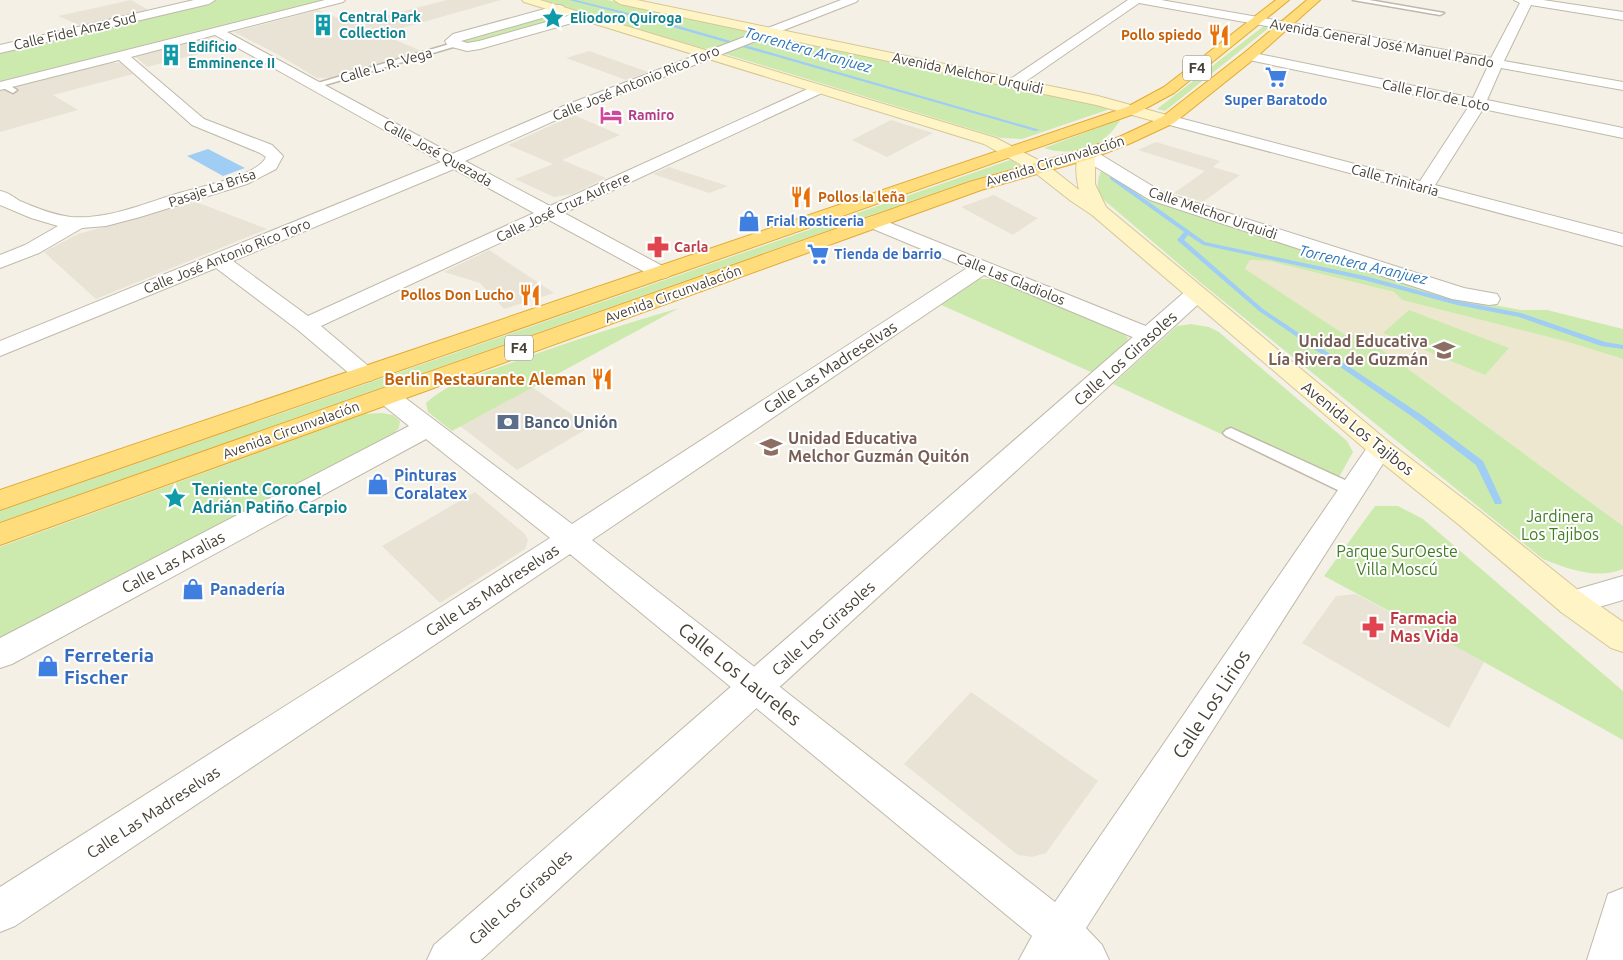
<svg xmlns="http://www.w3.org/2000/svg" width="1623" height="960" viewBox="0 0 1623 960" font-family="Ubuntu,sans-serif">
  <rect width="100%" height="100%" fill="#f4f0e6"/>
  <path fill="#e8e3d4" d="M 131,0 L 147,9 L 147,11 L 84,27 L 58,16 Z
    M 447,0 L 501,0 L 381,34 L 424,52 L 331,78 L 317,78 L 277,54 L 234,32 L 318,10 L 353,24 Z
    M 206,38 L 211,39 L 227,47 L 147,67 L 135,56 Z
    M 589,51 L 648,72 L 626,80 L 566,58 Z
    M 109,63 L 120,63 L 133,74 L 53,95 L 78,110 L 0,132 L 0,90 Z
    M 574,115 L 620,135 L 562,160 L 606,178 L 572,194 L 554,197 L 515,179 L 553,164 L 508,145 Z
    M 891,120 L 933,133 L 887,157 L 852,140 Z
    M 1156,142 L 1220,161 L 1213,167 L 1240,175 L 1203,202 L 1174,193 L 1205,171 L 1138,150 Z
    M 669,167 L 678,170 L 728,186 L 709,193 L 653,174 Z
    M 994,195 L 1033,216 L 1038,218 L 1013,235 L 961,207 Z
    M 196,202 L 267,229 L 96,299 L 44,252 L 78,234 Z
    M 489,250 L 554,293 L 504,309 L 480,283 L 444,272 Z
    M 532,387 L 590,427 L 517,470 L 460,426 Z
    M 475,492 L 525,534 L 528,540 L 525,549 L 440,603 L 382,546 Z
    M 1356,594 L 1484,662 L 1449,728 L 1302,643 L 1336,596 Z
    M 971,692 L 1098,781 L 1046,853 L 1032,857 L 1018,855 L 904,764 Z"/>
  <path fill="#ede7d0" d="M 1250,260 L 1269,261 L 1394,292 L 1402,300 L 1568,342 L 1623,359 L 1623,526 L 1359,333 L 1347,336 L 1245,270 Z"/>
  <path fill="#cceaae" d="M 211,0 L 330,0 L 0,84 L 0,51 Z
    M 540,0 L 607,0 L 752,30 L 752,32 L 727,44 L 704,49 Z
    M 549,15 L 563,18 L 473,44 L 460,42 L 461,40 Z
    M 1265,25 L 1271,26 L 1165,111 L 1157,109 Z
    M 768,35 L 773,35 L 1091,103 L 1107,108 L 1107,110 L 1022,139 L 1001,138 L 722,53 Z
    M 1121,119 C 1117,125 1112,132 1106,137 C 1089,152 1064,155 1044,148 Z
    M 1010,160 L 1021,166 L 968,181 L 0,522 L 0,511 Z
    M 1102,169 L 1146,197 L 1462,299 L 1521,310 L 1547,310 L 1623,329 L 1623,359 L 1568,342 L 1402,300 L 1394,292 L 1269,261 L 1250,260 L 1245,269 L 1347,336 L 1359,333 L 1623,526 L 1623,569 C 1597,580 1568,569 1543,559 L 1201,283 L 1104,200 C 1096,190 1096,181 1102,169 Z
    M 977,279 L 992,279 L 1117,330 L 1124,334 L 1128,338 L 1125,346 L 1093,373 L 937,303 Z
    M 679,308 L 452,431 L 428,412 L 426,403 C 449,382 480,374 508,364 C 565,343 621,325 679,308 Z
    M 1409,310 L 1509,348 L 1485,375 L 1383,333 Z
    M 1191,324 L 1209,327 L 1219,332 L 1347,441 L 1353,452 L 1334,486 L 1113,384 L 1177,326 Z
    M 382,413 L 393,415 L 400,421 L 399,428 L 391,436 L 0,641 L 0,547 L 365,414 Z
    M 1375,506 L 1398,506 L 1423,519 L 1623,691 L 1623,740 L 1484,662 L 1324,576 Z"/>
  <path fill="#a0cdf3" d="M 208,149 L 245,168 L 223,176 L 187,156 Z"/>
  <g fill="none" stroke-linecap="round" stroke-linejoin="round">
    <path fill="#a0cdf3" fill-rule="evenodd" d="M 569,0 L 576,0 L 661,21 L 1040,130 L 1035,131 L 659,23 Z
      M 1110,177 L 1114,177 L 1205,242 L 1365,276 L 1458,301 L 1521,313 L 1605,342 L 1623,345 L 1623,349 L 1601,346 L 1519,317 L 1457,305 L 1364,280 L 1203,245 L 1188,235 L 1184,240 L 1263,309 L 1423,416 L 1483,461 L 1502,502 L 1501,504 L 1495,504 L 1476,465 L 1417,420 L 1259,311 L 1178,241 L 1177,240 L 1184,232 L 1110,179 Z"/>
    <g stroke="#c0b9a9" stroke-width="3">
      <path id="service" d="M 1353,0 L 1369,0 L 1444,13 L 1440,15 Z
        M 453,43 L 460,45 L 318,87 L 311,85 Z
        M 4,82 L 17,90 L 13,93 L 1,87 L 1,83 Z
        M 1231,428 L 1358,486 L 1360,490 L 1358,494 L 1352,496 L 1346,494 L 1226,436 L 1223,433 L 1226,430 Z"/>
    </g>
    <g stroke="#c0b9a9" stroke-width="2">
      <path id="minor" d="M 194,0 L 215,0 L 209,4 L 0,53 L 0,45 Z
        M 325,0 L 345,0 L 343,2 L 227,32 L 452,154 L 566,105 L 841,0 L 858,0 L 856,2 L 576,111 L 465,161 L 550,206 L 814,86 L 824,86 L 826,89 L 824,92 L 564,213 L 668,269 L 671,273 L 668,277 L 661,279 L 654,277 L 549,220 L 321,326 L 373,370 L 377,375 L 373,380 L 365,382 L 357,380 L 298,330 L 216,268 L 0,356 L 0,341 L 441,162 L 215,35 L 131,57 L 204,119 L 272,145 L 283,156 L 276,169 L 247,184 L 140,217 L 106,226 L 82,228 L 39,253 L 0,268 L 0,255 L 25,245 L 58,226 L 31,218 L 0,205 L 0,191 C 8,192 13,197 20,201 C 36,208 54,215 71,217 C 109,220 147,202 183,192 C 201,187 259,175 266,157 L 260,153 L 192,125 L 119,60 L 0,90 L 0,82 ZM 454,169 L 534,213 L 308,316 L 233,261 Z
        M 1128,0 L 1161,0 L 1491,58 L 1520,3 L 1514,0 L 1543,0 L 1623,12 L 1623,20 L 1531,5 L 1504,61 L 1623,82 L 1623,90 L 1501,68 L 1487,100 L 1623,128 L 1623,138 L 1483,109 L 1435,185 L 1623,234 L 1623,246 L 1162,123 L 1160,120 L 1162,117 L 1168,115 L 1420,181 L 1469,106 L 1249,60 L 1242,56 L 1249,52 L 1473,98 L 1488,66 L 1139,3 L 1019,86 L 1009,86 L 1007,83 L 1009,80 Z
        M 559,5 L 563,6 L 565,9 L 563,12 L 461,41 L 467,43 L 479,41 L 582,12 L 588,16 L 586,19 L 480,49 L 467,51 L 448,46 L 445,41 L 453,34 Z
        M 1087,149 L 1093,150 L 1162,192 L 1464,288 L 1497,294 L 1500,299 L 1497,304 L 1489,305 L 1452,299 L 1150,200 L 1081,158 L 1079,154 L 1081,150 Z
        M 873,216 L 1158,331 L 1161,336 L 1158,341 L 1150,343 L 1142,341 L 984,275 L 592,540 L 1055,902 L 1371,442 L 1380,439 L 1389,442 L 1393,448 L 1086,928 L 1102,945 L 1109,960 L 1019,960 L 1032,936 L 570,554 L 15,926 L 0,932 L 0,887 L 550,538 L 426,439 L 12,664 L 0,668 L 0,638 L 409,426 L 378,401 L 375,396 L 378,391 L 387,388 L 396,391 L 572,524 L 967,268 L 866,226 L 864,222 L 866,218 Z
        M 1623,576 L 1623,600 L 1572,615 L 1561,612 L 1556,603 L 1561,594 Z
        M 1623,888 L 1623,960 L 1587,960 L 1608,894 Z"/>
    </g>
    <g stroke="#c0b9a9" stroke-width="2">
      <path id="tertiary" d="M 1196,288 L 1204,289 L 1207,294 L 1204,299 L 481,960 L 427,960 L 434,945 L 1188,289 Z"/>
    </g>
    <g stroke="#d6c795" stroke-width="2">
      <path id="secondary" d="M 522,0 L 540,0 L 996,138 L 1046,164 L 1079,190 C 1076,178 1074,160 1081,150 L 1093,150 L 1095,154 L 1095,184 L 1106,207 L 1389,442 L 1478,510 L 1583,594 L 1623,622 L 1623,652 L 1611,648 L 1561,612 L 1458,524 L 1371,454 L 1092,215 L 1071,201 L 1034,172 L 984,144 L 524,2 Z
        M 614,0 L 637,0 L 1098,96 L 1174,117 L 1176,120 L 1174,123 L 1168,125 L 1096,105 L 620,4 Z"/>
    </g>
    <g stroke="#e3aa31" stroke-width="2">
      <path id="trunk" d="M 1276,0 L 1289,0 L 1174,93 L 1137,113 L 0,510 L 0,490 L 1127,107 L 1164,87 Z
        M 1307,0 L 1320,0 L 1254,59 L 1174,123 L 1131,143 L 1093,158 L 981,190 L 0,545 L 0,523 L 969,182 L 1081,150 L 1119,137 L 1162,117 L 1244,53 Z"/>
    </g>
    <use href="#service" fill="#fff" fill-rule="evenodd"/>
    <use href="#minor" fill="#fff" fill-rule="evenodd"/>
    <use href="#tertiary" fill="#fff" fill-rule="evenodd"/>
    <use href="#secondary" fill="#fff4c5" fill-rule="evenodd"/>
    <use href="#trunk" fill="#ffdd7d" fill-rule="evenodd"/>
  </g>
  <defs>
    <g id="sight-bare" transform="scale(1.725)"><path d="M0-6L1.8-2.2L6-1.7L2.9 1.2L3.7 5.4L0 3.3L-3.7 5.4L-2.9 1.2L-6-1.7L-1.8-2.2Z" fill="#0f9aa8" stroke="#fff" stroke-width="2.5" paint-order="stroke"/></g>
    <g id="building-bare" transform="scale(1.725)"><path d="M-4-6H4V6H1V3H-1V6H-4ZM-2.5-4.3h1.7v1.8h-1.7ZM.8-4.3h1.7v1.8H.8ZM-2.5-1h1.7V.8h-1.7ZM.8-1h1.7V.8H.8Z" fill="#0f9aa8" stroke="#fff" stroke-width="2.5" paint-order="stroke"/></g>
    <g id="restaurant-bare" transform="scale(1.725)"><path d="M-5-6h1v4h1v-4h1v4h1v-4h1v5L-1.5 .5V6h-2V.5L-5-1ZM5-6V6H3V1.5H1.5Q1.5-4 5-6Z" fill="#e8710a" stroke="#fff" stroke-width="2.5" paint-order="stroke"/></g>
    <g id="supermarket-bare" transform="scale(1.725)"><path d="M-6-5.5h2.5l.6 2H6L4.5 2H-2.5L-4.4-4H-6ZM-1.5 3.2a1.3 1.3 0 1 0 .1 0ZM3 3.2a1.3 1.3 0 1 0 .1 0Z" fill="#3f7fe0" stroke="#fff" stroke-width="2.5" paint-order="stroke"/></g>
    <g id="hotel-bare" transform="scale(1.725)"><path d="M-6-4.5h1.5V1H6V5H4.5V3h-9V5H-6ZM-4 0a1.8 1.8 0 1 1 3.6 0ZM.5 0V-2.5h3Q6-2.5 6 0Z" fill="#d1479c" stroke="#fff" stroke-width="2.5" paint-order="stroke"/></g>
    <g id="shop-bare" transform="scale(1.725)"><path d="M-5-2.5h2.3a2.7 3.5 0 0 1 5.4 0H5L5.5 6h-11ZM-1.5-2.5h3a1.5 2.3 0 0 0-3 0Z" fill="#3f7fe0" stroke="#fff" stroke-width="2.5" paint-order="stroke"/></g>
    <g id="pharmacy-bare" transform="scale(1.725)"><path d="M-2-6h4v4h4v4h-4v4h-4v-4h-4v-4h4Z" fill="#e0444e" stroke="#fff" stroke-width="2.5" paint-order="stroke"/></g>
    <g id="school-bare" transform="scale(1.725)"><path d="M0-5L7-2L0 1L-7-2ZM-4 1L0 2.5L4 1V4Q0 6-4 4Z" fill="#8d6e63" stroke="#fff" stroke-width="2.5" paint-order="stroke"/></g>
    <g id="bank-bare" transform="scale(1.725)"><path d="M-6-4H6V4H-6ZM0-2.3a2.3 2.3 0 1 0 0 4.6a2.3 2.3 0 1 0 0-4.6Z" fill="#5c6f8a" stroke="#fff" stroke-width="2.5" paint-order="stroke"/></g>
  </defs>
  <g fill-rule="evenodd">
    <use href="#sight-bare" x="553" y="18"/>
    <use href="#building-bare" x="323" y="25"/>
    <use href="#restaurant-bare" x="1219" y="35"/>
    <use href="#building-bare" x="171" y="55"/>
    <use href="#supermarket-bare" x="1276" y="77"/>
    <use href="#hotel-bare" x="611" y="115"/>
    <use href="#restaurant-bare" x="801" y="197"/>
    <use href="#shop-bare" x="749" y="221"/>
    <use href="#pharmacy-bare" x="658" y="247"/>
    <use href="#supermarket-bare" x="818" y="254"/>
    <use href="#restaurant-bare" x="530" y="295"/>
    <use href="#school-bare" x="1444" y="350"/>
    <use href="#restaurant-bare" x="602" y="379"/>
    <use href="#bank-bare" x="508" y="422"/>
    <use href="#school-bare" x="771" y="447"/>
    <use href="#shop-bare" x="378" y="484"/>
    <use href="#sight-bare" x="175" y="498"/>
    <use href="#shop-bare" x="193" y="589"/>
    <use href="#pharmacy-bare" x="1373" y="627"/>
    <use href="#shop-bare" x="48" y="666"/>
  </g>
  <g text-anchor="middle" stroke-width="4" stroke-linejoin="round" paint-order="stroke">
    <g font-size="14" font-weight="bold" fill="#0d838f" stroke="#fff" text-anchor="start">
      <text x="339" y="22">Central Park<tspan x="339" dy="16">Collection</tspan></text>
      <text x="570" y="23">Eliodoro Quiroga</text>
      <text x="188" y="52">Edificio<tspan x="188" dy="16">Emminence II</tspan></text>
    </g>
    <g font-size="14" fill="#474135" stroke="#fff">
      <text transform="translate(75 31) rotate(-13)" y="5">Calle Fidel Anze Sud</text>
      <text transform="translate(1382 43) rotate(10)" y="5">Avenida General José Manuel Pando</text>
      <text transform="translate(386 65) rotate(-16)" y="5">Calle L. R. Vega</text>
      <text transform="translate(968 73) rotate(12)" y="5">Avenida Melchor Urquidi</text>
      <text transform="translate(636 83) rotate(-22)" y="5">Calle José Antonio Rico Toro</text>
      <text transform="translate(1436 95) rotate(12)" y="5">Calle Flor de Loto</text>
      <text transform="translate(438 153) rotate(29)" y="5">Calle José Quezada</text>
      <text transform="translate(1055 161) rotate(-17)" y="5">Avenida Circunvalación</text>
      <text transform="translate(1395 180) rotate(15)" y="5">Calle Trinitaria</text>
      <text transform="translate(212 188) rotate(-19)" y="5">Pasaje La Brisa</text>
      <text transform="translate(563 207) rotate(-25)" y="5">Calle José Cruz Aufrere</text>
      <text transform="translate(1213 213) rotate(19)" y="5">Calle Melchor Urquidi</text>
      <text transform="translate(227 256) rotate(-22)" y="5">Calle José Antonio Rico Toro</text>
      <text transform="translate(1011 279) rotate(22)" y="5">Calle Las Gladiolos</text>
      <text transform="translate(673 294) rotate(-20)" y="5">Avenida Circunvalación</text>
      <text transform="translate(291 430) rotate(-20)" y="5">Avenida Circunvalación</text>
    </g>
    <g font-size="14" font-weight="bold" fill="#c56008" stroke="#fff" text-anchor="end">
      <text x="1202" y="40">Pollo spiedo</text>
      <text x="818" y="202" text-anchor="start">Pollos la leña</text>
      <text x="514" y="300">Pollos Don Lucho</text>
    </g>
    <g font-size="14" font-weight="bold" fill="#366cbe" stroke="#fff" text-anchor="start">
      <text x="1276" y="105" text-anchor="middle">Super Baratodo</text>
      <text x="766" y="226">Frial Rosticeria</text>
      <text x="834" y="259">Tienda de barrio</text>
    </g>
    <g font-size="14" font-weight="bold" fill="#b23c85" stroke="#fff" text-anchor="start">
      <text x="628" y="120">Ramiro</text>
    </g>
    <g font-size="14" font-weight="bold" fill="#be3a42" stroke="#fff" text-anchor="start">
      <text x="674" y="252">Carla</text>
    </g>
    <g font-size="15" font-style="italic" fill="#2a75b7" stroke="#fff">
      <text transform="translate(808 50) rotate(16)" y="5">Torrentera Aranjuez</text>
      <text transform="translate(1363 265) rotate(13)" y="5">Torrentera Aranjuez</text>
    </g>
    <g fill="#fff" stroke="#7e7a72" stroke-width="1">
      <rect x="1183" y="55.5" width="28" height="25" rx="4"/>
      <rect x="505" y="335.5" width="28" height="25" rx="4"/>
    </g>
    <g font-size="15" font-weight="bold" fill="#474135">
      <text x="1197" y="73">F4</text>
      <text x="519" y="353">F4</text>
    </g>
    <g font-size="16" font-weight="bold" fill="#785e54" stroke="#fff" text-anchor="end">
      <text x="1428" y="347">Unidad Educativa<tspan x="1428" dy="18">Lía Rivera de Guzmán</tspan></text>
      <text x="788" y="444" text-anchor="start">Unidad Educativa<tspan x="788" dy="18">Melchor Guzmán Quitón</tspan></text>
    </g>
    <g font-size="16" fill="#474135" stroke="#fff">
      <text transform="translate(1125 358) rotate(-42)" y="6">Calle Los Girasoles</text>
      <text transform="translate(830 367) rotate(-33)" y="6">Calle Las Madreselvas</text>
      <text transform="translate(1358 428) rotate(39)" y="6">Avenida Los Tajibos</text>
      <text transform="translate(173 562) rotate(-28)" y="6">Calle Las Aralias</text>
      <text transform="translate(492 590) rotate(-33)" y="6">Calle Las Madreselvas</text>
      <text transform="translate(823 628) rotate(-42)" y="6">Calle Los Girasoles</text>
      <text transform="translate(153 812) rotate(-33)" y="6">Calle Las Madreselvas</text>
      <text transform="translate(520 897) rotate(-42)" y="6">Calle Los Girasoles</text>
    </g>
    <g font-size="16" font-weight="bold" fill="#c56008" stroke="#fff" text-anchor="end">
      <text x="586" y="385">Berlin Restaurante Aleman</text>
    </g>
    <g font-size="16" font-weight="bold" fill="#4e5e75" stroke="#fff" text-anchor="start">
      <text x="524" y="428">Banco Unión</text>
    </g>
    <g font-size="16" font-weight="bold" fill="#366cbe" stroke="#fff" text-anchor="start">
      <text x="394" y="481">Pinturas<tspan x="394" dy="18">Coralatex</tspan></text>
      <text x="210" y="595">Panadería</text>
    </g>
    <g font-size="16" font-weight="bold" fill="#0d838f" stroke="#fff" text-anchor="start">
      <text x="192" y="495">Teniente Coronel<tspan x="192" dy="18">Adrián Patiño Carpio</tspan></text>
    </g>
    <g font-size="16" fill="#427b26" stroke="#fff">
      <text x="1560" y="522">Jardinera<tspan x="1560" dy="18">Los Tajibos</tspan></text>
      <text x="1397" y="557">Parque SurOeste<tspan x="1397" dy="18">Villa Moscú</tspan></text>
    </g>
    <g font-size="16" font-weight="bold" fill="#be3a42" stroke="#fff" text-anchor="start">
      <text x="1390" y="624">Farmacia<tspan x="1390" dy="18">Mas Vida</tspan></text>
    </g>
    <g font-size="19" font-weight="bold" fill="#366cbe" stroke="#fff" text-anchor="start">
      <text x="64" y="662">Ferreteria<tspan x="64" dy="22">Fischer</tspan></text>
    </g>
    <g font-size="19" fill="#474135" stroke="#fff">
      <text transform="translate(740 674) rotate(39)" y="7">Calle Los Laureles</text>
      <text transform="translate(1211 704) rotate(-57)" y="7">Calle Los Lirios</text>
    </g>
  </g>
</svg>
